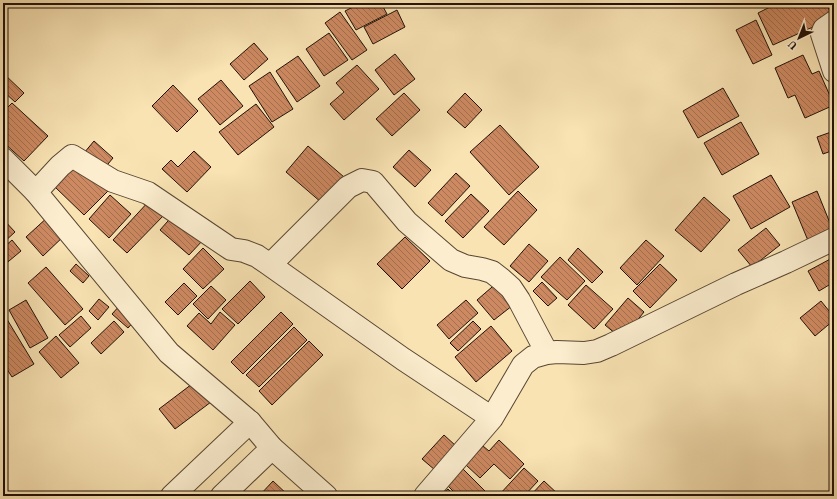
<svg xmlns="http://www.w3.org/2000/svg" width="837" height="499" viewBox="0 0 837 499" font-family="Vollkorn,serif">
  <defs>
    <pattern id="building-back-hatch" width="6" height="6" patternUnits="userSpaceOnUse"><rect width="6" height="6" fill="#cd8961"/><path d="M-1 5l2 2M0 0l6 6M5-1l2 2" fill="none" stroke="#a66f4e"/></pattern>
  </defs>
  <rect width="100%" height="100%" fill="#f9e3b3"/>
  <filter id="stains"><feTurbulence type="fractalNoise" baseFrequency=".005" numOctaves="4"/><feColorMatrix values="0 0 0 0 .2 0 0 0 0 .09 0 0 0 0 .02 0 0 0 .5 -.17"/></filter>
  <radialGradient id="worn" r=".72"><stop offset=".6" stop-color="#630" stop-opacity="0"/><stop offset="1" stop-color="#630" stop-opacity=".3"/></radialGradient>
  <path fill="url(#building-back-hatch)" stroke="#221108" d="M 361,3 L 381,3 L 387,14 L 356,30 L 345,11 Z
    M 778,3 L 826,3 L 833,18 L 773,45 L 758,13 Z
    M 397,10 L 405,27 L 373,44 L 364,27 Z
    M 340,12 L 367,50 L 352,60 L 325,23 Z
    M 756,20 L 772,55 L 753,64 L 736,30 Z
    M 329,33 L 348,60 L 324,76 L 306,49 Z
    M 254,43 L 268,59 L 244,80 L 230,64 Z
    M 395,54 L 415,79 L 394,95 L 375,70 Z
    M 803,55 L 812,74 L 819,71 L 834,105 L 805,118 L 795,95 L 788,98 L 775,68 Z
    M 298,56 L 320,86 L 297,102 L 276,71 Z
    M 357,65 L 379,89 L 344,120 L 330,104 L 344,92 L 336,83 Z
    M 270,72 L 293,109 L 272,122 L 249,86 Z
    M 3,73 L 24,93 L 15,102 L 3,91 Z
    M 221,80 L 243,106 L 220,125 L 198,99 Z
    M 173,85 L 198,111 L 177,132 L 152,106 Z
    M 723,88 L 739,116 L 698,138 L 683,111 Z
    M 404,93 L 420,110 L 392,136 L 376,119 Z
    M 465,93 L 482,110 L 465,128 L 447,112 Z
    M 12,103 L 48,136 L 24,161 L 3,142 L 3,112 Z
    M 256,104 L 274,127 L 238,155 L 219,132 Z
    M 741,122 L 759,154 L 722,175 L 704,143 Z
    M 500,125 L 539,167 L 509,195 L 470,152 Z
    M 834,131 L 834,150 L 823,154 L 817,137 Z
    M 94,141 L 113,158 L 103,170 L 84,153 Z
    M 308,146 L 344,177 L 322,203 L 286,172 Z
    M 409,150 L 431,170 L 415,187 L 393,167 Z
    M 194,151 L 211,167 L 187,192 L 162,169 L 171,160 L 178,167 Z
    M 78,162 L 108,191 L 84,215 L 54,186 Z
    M 456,173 L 470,186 L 442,216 L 428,203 Z
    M 771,175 L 790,207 L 751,229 L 733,196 Z
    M 518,191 L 537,210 L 504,245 L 484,227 Z
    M 817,191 L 834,233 L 809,243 L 792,202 Z
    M 471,194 L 489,211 L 463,238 L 445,221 Z
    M 110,195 L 131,214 L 109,238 L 89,219 Z
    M 704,197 L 730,220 L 701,252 L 675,230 Z
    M 150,200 L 165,214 L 127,253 L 113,240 Z
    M 175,213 L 204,239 L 189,255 L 160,230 Z
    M 49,216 L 66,234 L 43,256 L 26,237 Z
    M 3,219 L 15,232 L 3,243 Z
    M 766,228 L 780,245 L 752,267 L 738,250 Z
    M 405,237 L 430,261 L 402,289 L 377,264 Z
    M 12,240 L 21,251 L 3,266 L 3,248 Z
    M 646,240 L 664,256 L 637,285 L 620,268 Z
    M 529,244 L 548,261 L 529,282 L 510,266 Z
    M 203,248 L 224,269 L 203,289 L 183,269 Z
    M 578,248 L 603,272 L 592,283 L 568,260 Z
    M 560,257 L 585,281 L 567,300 L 541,277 Z
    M 834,257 L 834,282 L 819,291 L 808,271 Z
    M 76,264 L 89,276 L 83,283 L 70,271 Z
    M 660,264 L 677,280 L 650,308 L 633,291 Z
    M 46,267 L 83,309 L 65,325 L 28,283 Z
    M 250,281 L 265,297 L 238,324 L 222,309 Z
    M 499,281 L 517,302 L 494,320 L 477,300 Z
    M 542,282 L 557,298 L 548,306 L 533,291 Z
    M 184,283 L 197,296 L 178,315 L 165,302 Z
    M 586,285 L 613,309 L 594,329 L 568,305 Z
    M 211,286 L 226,300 L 208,319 L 193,304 Z
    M 628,298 L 644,312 L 622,339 L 605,325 Z
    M 99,299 L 109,307 L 98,320 L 89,311 Z
    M 26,300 L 48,338 L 30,348 L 9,310 Z
    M 466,300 L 478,313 L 449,339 L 437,325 Z
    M 821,301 L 834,317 L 834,320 L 815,336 L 800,318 Z
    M 121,304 L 137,318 L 128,328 L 112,314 Z
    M 220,312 L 235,325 L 213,350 L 187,326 L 199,313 L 211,324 Z
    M 281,312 L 293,324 L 243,374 L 231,362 Z
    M 5,316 L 34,364 L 12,377 L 3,363 L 3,318 Z
    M 81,316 L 91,328 L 70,347 L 59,335 Z
    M 114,321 L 124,332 L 101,354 L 91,343 Z
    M 473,321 L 481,329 L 458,351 L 450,343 Z
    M 491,326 L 512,351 L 476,382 L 455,357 Z
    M 294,327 L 307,340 L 259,387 L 246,375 Z
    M 56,336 L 79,363 L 61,378 L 39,352 Z
    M 309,341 L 323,355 L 272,405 L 259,391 Z
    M 196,381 L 211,402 L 175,429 L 159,409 Z
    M 444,435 L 456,446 L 435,470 L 422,459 Z
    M 499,440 L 524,464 L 510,479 L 494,464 L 480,478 L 466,465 L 483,446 L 489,451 Z
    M 524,468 L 538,481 L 524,496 L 501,496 L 499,495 Z
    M 463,469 L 490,496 L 458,496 L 447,485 Z
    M 273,481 L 289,496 L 259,496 Z
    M 544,481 L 560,496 L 530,496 Z
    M 448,489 L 455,496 L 440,496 Z"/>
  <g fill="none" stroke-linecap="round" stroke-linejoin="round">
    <g stroke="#584633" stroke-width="24">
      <path id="minor" d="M 834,22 L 824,29 L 822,34 L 834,71
        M 36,192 L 60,166 L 72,156 L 113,181 L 148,193 L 231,249 L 244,251 L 257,256 L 270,265 L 348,187 L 362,180 L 373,182 L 407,222 L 451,260 L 465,266 L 482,269 L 492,272 L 501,279 L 511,288 L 519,300 L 547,353
        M 270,265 L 403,359 L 492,418
        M 172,496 L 250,422
        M 222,496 L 272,448
        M 425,496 L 492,418 L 523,365 L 533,357 L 547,353 L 557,352 L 584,353 L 597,351 L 611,345 L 736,284 L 786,262 L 834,239"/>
    </g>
    <g stroke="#584633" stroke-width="24">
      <path id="tertiary" d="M 3,159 L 36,192 L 169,353 L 250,422 L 272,448 L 326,496"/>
    </g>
    <use href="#minor" stroke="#fbedce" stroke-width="22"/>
    <use href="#tertiary" stroke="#fbedce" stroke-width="22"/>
  </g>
  <rect width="837" height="499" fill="none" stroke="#f9e3b3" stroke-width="16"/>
  <rect x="4" y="4" width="829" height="491" fill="none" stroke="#221108" stroke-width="2"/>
  <rect x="8" y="8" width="821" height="483" fill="none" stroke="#221108"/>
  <g transform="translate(799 38) rotate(223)" stroke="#fbedce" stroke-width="3" paint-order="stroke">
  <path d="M0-3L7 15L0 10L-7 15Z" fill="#221108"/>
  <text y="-6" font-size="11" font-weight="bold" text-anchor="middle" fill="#221108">U</text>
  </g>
  <rect width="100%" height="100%" filter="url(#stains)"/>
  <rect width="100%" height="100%" fill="url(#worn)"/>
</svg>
